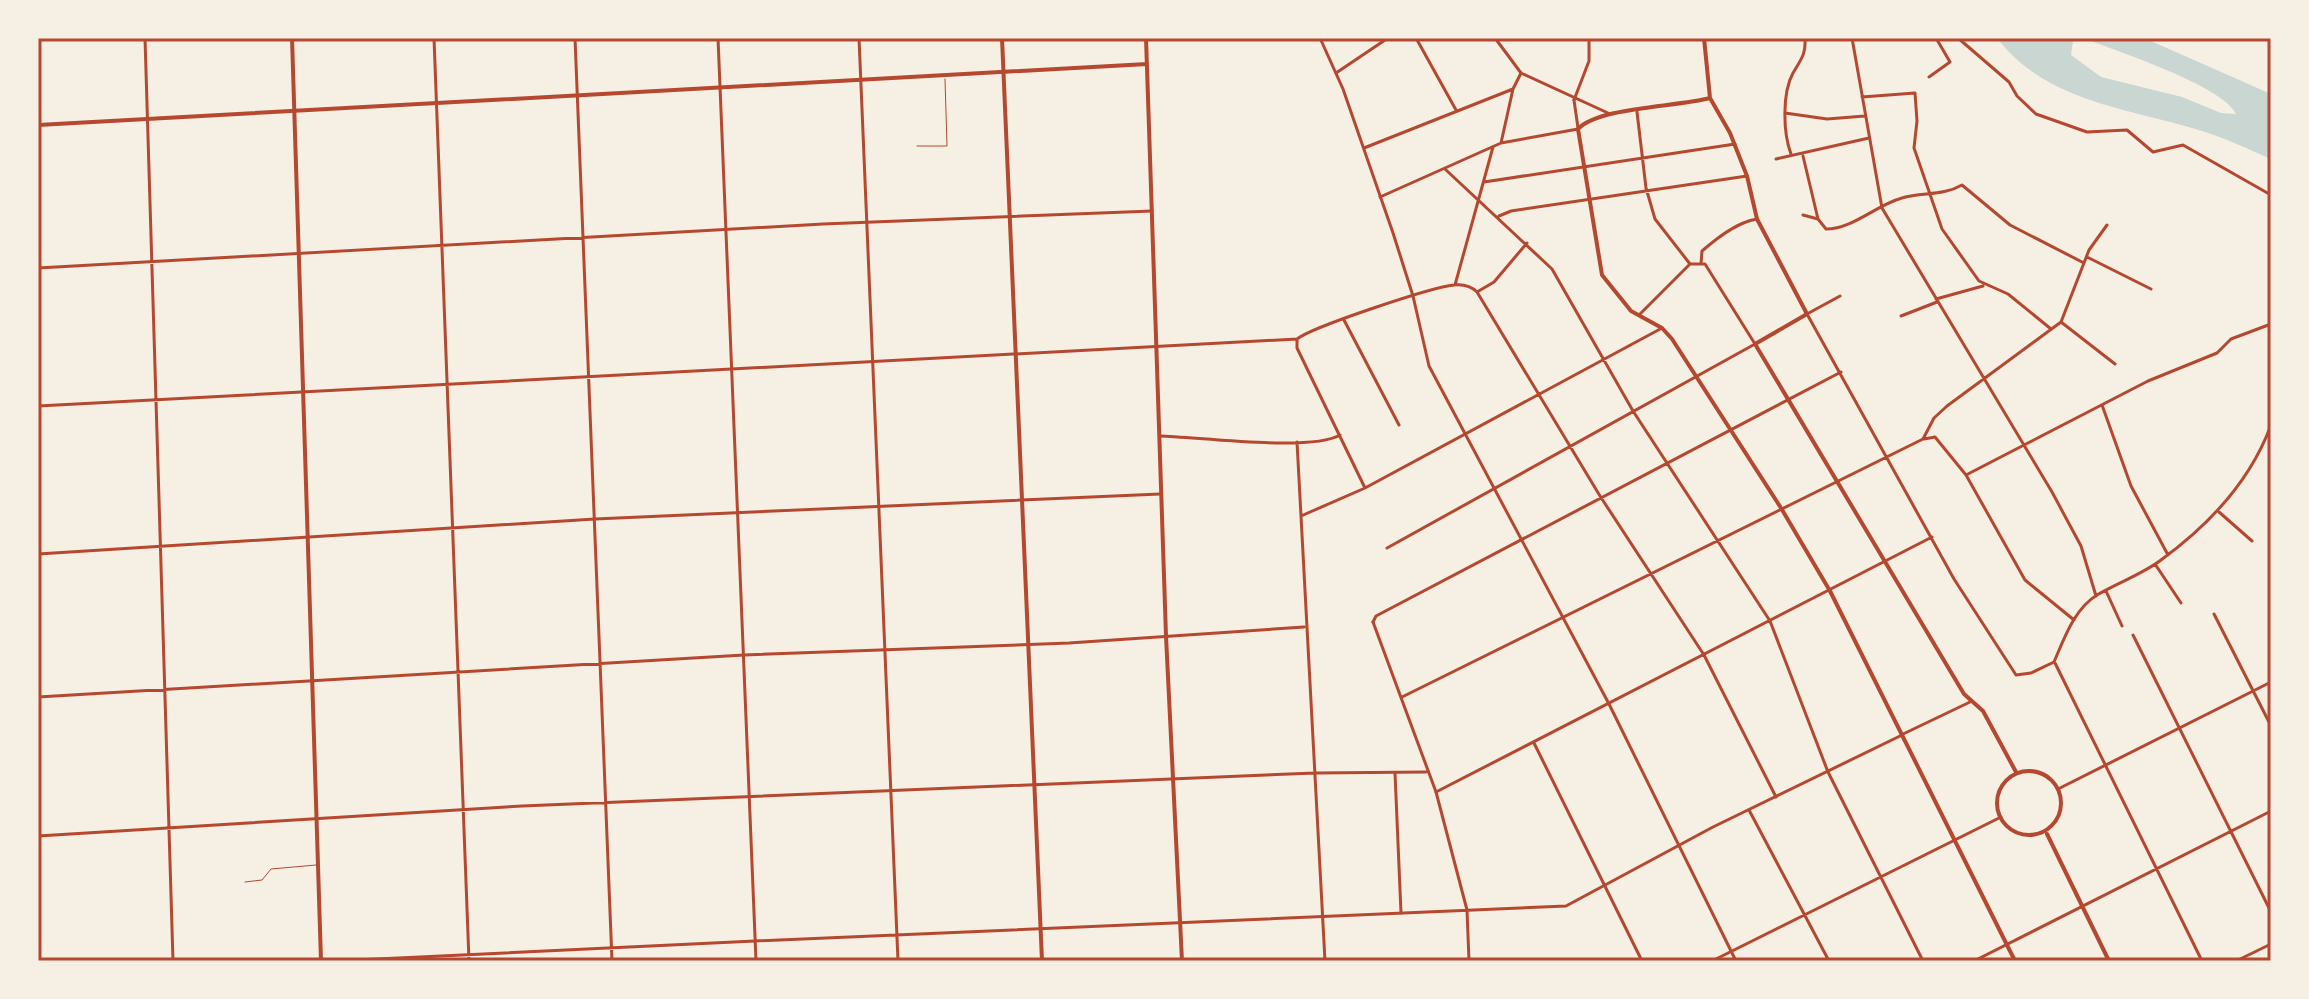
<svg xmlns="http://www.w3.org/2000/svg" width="2309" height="999" viewBox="0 0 2309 999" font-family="'PT Sans',sans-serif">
  <rect width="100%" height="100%" fill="#f6efe4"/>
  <path fill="#c9d6d2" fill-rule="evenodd" d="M 1997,38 L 2144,38 L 2271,94 L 2271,159 C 2248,149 2225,138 2202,131 C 2130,108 2047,103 1997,38 ZM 2086,39 C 2116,51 2224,86 2236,114 L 2221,113 L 2182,97 L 2101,77 L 2071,55 L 2073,41 Z"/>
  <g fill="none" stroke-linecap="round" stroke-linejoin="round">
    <path stroke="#b5482f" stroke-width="1" d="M 917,146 L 947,146 L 945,79
      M 245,882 L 262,880 L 271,869 L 316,865"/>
    <path stroke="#b5482f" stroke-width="3" d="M 145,38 L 173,961
      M 434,38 L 469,961
      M 575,38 L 612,961
      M 1416,38 L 1456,110
      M 1852,38 L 1882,208 L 2052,492 L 2081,546 L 2096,596
      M 1958,38 L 2009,82 L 2017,96 L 2036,114 L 2087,132 L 2127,130 L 2153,152 L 2183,145 L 2271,195
      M 1336,73 L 1388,38
      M 1929,77 L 1950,62 L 1936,38
      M 1862,97 L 1915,93 L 1917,121 L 1914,148 L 1942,229 L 1979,281 L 2008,294 L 2051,329
      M 1574,100 L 1589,61 L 1589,38
      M 1785,113 L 1827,119 L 1865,116
      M 1501,143 L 1513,89
      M 1364,148 L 1513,89 L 1521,73
      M 1791,154 C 1783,133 1782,93 1793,73 C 1801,59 1806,55 1805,38
      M 1803,156 L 1818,219 L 1826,229 C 1853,229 1876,205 1902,198 C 1923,192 1943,196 1962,185 L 2010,225 L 2084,263
      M 1776,159 L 1869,138
      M 1446,170 L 1552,269 L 1633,411 L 1770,621 L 1828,772 L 1923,961
      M 1484,182 L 1735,144
      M 1380,197 L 1501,143 L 1578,129
      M 1803,215 L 1818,219
      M 1499,216 L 1511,211 L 1747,176
      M 2087,257 L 2151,289
      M 1701,264 L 1702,251 C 1717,238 1737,222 1757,219
      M 38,268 L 823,224 L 1152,211
      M 1455,285 L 1493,147
      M 1477,292 L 1600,496 L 1704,655 L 1776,797
      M 1477,292 L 1494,282 L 1527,243
      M 1840,296 L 1807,314 L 1954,579 L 2016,675 L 2031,673 L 2054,662
      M 1936,299 L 1983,286
      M 1639,315 L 1690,264
      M 1901,316 L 1937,302
      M 1344,320 L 1399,425
      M 2061,322 L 2115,364
      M 1297,339 L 1297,348 L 1365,488
      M 2102,405 L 2131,486 L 2168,555
      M 38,406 L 1297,339 C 1312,327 1432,287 1454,285 C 1463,284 1471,286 1477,292
      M 1160,436 C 1199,437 1311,452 1340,435
      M 1924,439 L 1935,437 L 1966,475 L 2025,580 L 2074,620
      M 1297,442 L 1325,961
      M 1966,475 L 2148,381 L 2217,353 L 2231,339 L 2271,324
      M 2219,512 L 2252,541
      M 1301,516 L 1365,488 L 1662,328
      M 1387,548 L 1755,344 L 1705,264 L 1690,264 L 1655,219 L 1646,188 L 1637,112
      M 38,554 L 595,519 L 1160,494
      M 2155,564 L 2181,603
      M 2106,591 L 2122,626
      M 2214,614 L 2271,726
      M 1373,622 L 1376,616 L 1841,372
      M 2133,635 L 2271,912
      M 2054,662 C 2064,639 2074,609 2097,595 C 2117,583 2141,575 2161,560 C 2209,525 2250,482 2271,425
      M 2055,663 L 2202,961
      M 38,697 L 744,655 L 1069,643 L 1304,627
      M 1402,697 L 1923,439 L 1934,418 L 1947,406 L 2061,322 L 2089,250 L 2107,225
      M 1901,735 L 1970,702
      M 1534,743 L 1642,961
      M 1395,773 L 1401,913
      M 1436,792 L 1932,537
      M 1749,810 L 1829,961
      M 38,836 L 522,806 L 1315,773
      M 334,961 L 755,941
      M 1712,961 L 2001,817
      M 1974,961 L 2271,811
      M 2236,961 L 2271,944"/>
    <path stroke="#b5482f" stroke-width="3" d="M 718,38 L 756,961
      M 859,38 L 898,961
      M 1320,38 L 1343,89 L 1393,233 L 1413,296 L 1429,366 L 1609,704 L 1736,961
      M 1495,38 L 1521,73 L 1608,113
      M 1574,100 L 1578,128
      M 1373,622 L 1436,792 L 1467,910 L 1469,961
      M 1315,773 L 1426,772
      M 2058,789 L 2271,682
      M 755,941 L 1566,906 L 1713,827 L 1900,736"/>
    <path stroke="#b5482f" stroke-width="4" d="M 1002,38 L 1042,961
      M 1146,38 L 1166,636 L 1182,961
      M 1704,38 L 1710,98 L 1730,133 L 1747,176 L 1757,219 L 1807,314 L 1755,344 L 1964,694 L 1983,711 L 2016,772
      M 1710,98 C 1677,107 1598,107 1578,129 L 1602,275 L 1631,311 L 1662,328 L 1672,339 L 1781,508 L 1830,591 L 2015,961
      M 38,125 L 1147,64
      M1997 803a32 32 0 1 1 64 0a32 32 0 1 1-64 0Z
      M 2047,834 L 2109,961"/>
    <path stroke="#b5482f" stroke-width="4" d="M 292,38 L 321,961"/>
  </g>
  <rect width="2309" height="999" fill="none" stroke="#f6efe4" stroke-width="80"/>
  <rect x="40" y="40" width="2229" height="919" fill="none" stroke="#b5482f" stroke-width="3"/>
</svg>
